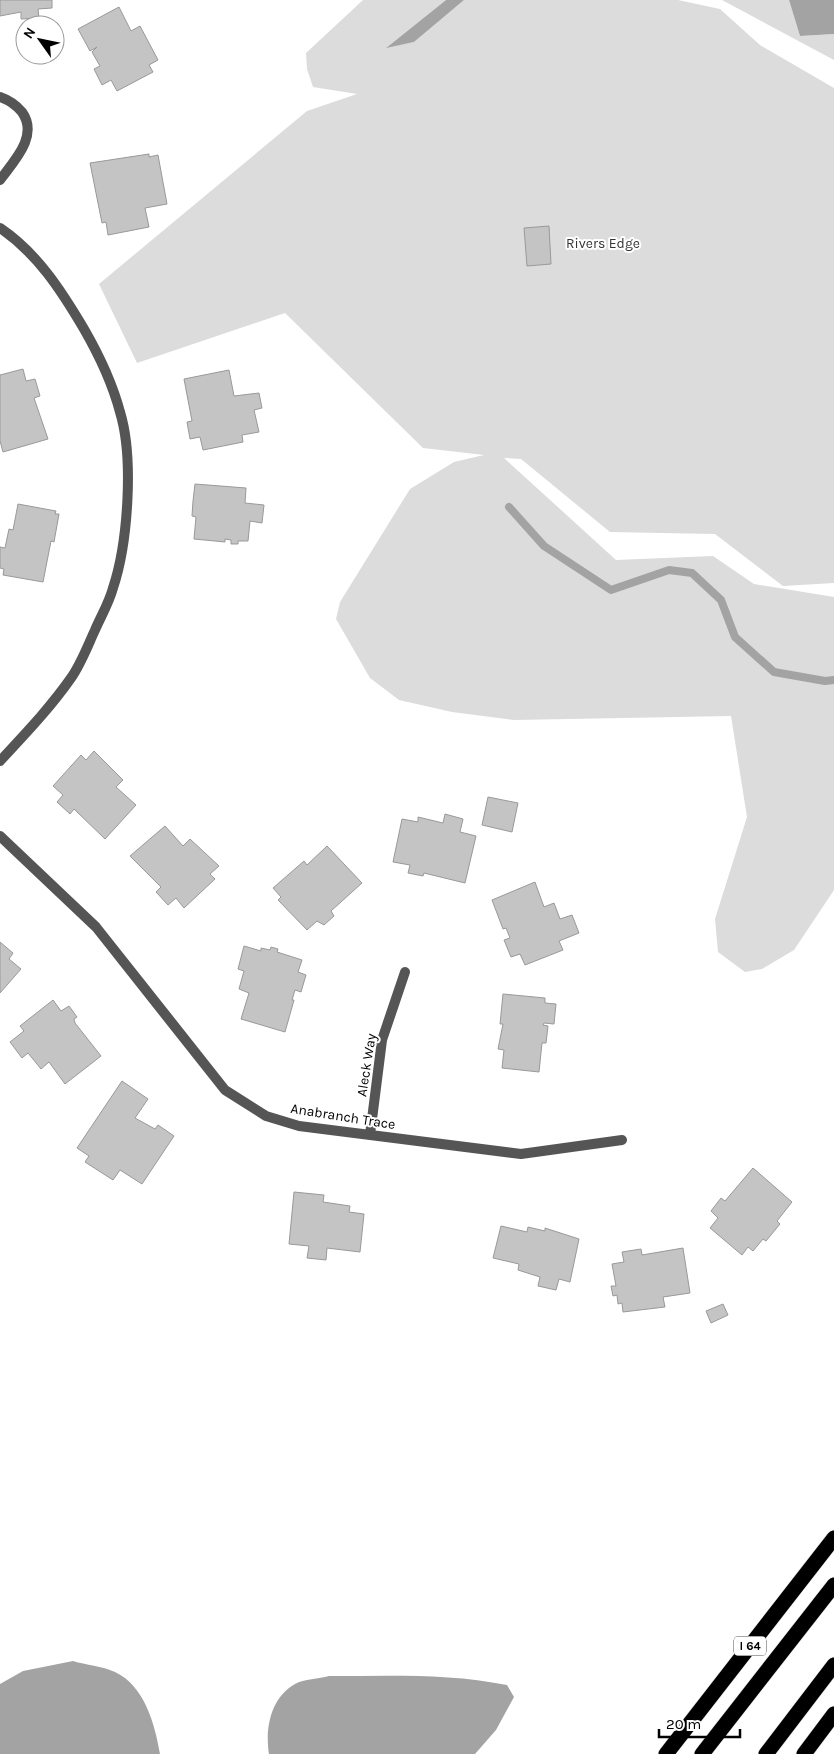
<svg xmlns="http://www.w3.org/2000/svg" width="834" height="1754" viewBox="0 0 834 1754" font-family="Karla,sans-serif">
  <rect width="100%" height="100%" fill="#fff"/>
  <path fill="#dcdcdc" d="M 363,0 L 446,0 L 387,47 L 414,42 L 464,0 L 678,0 L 720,9 L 760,45 L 834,88 L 834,583 L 783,586 L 715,534 L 610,532 L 521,459 L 504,458 L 616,560 L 713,556 L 754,584 L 834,597 L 834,890 L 794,950 L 762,969 L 745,972 L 718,952 L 715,919 L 747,817 L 731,716 L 514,720 L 452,712 L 399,700 L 370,678 L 336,619 L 340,602 L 410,489 L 454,462 L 484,455 L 423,448 L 285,313 L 137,363 L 99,284 L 307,111 L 357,94 L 313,87 L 307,69 L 306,53 Z
    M 722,0 L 789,0 L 800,36 L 834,34 L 834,60 Z"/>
  <path fill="#a3a3a3" d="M 446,0 L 464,0 L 414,42 L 386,48 Z
    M 789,0 L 834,0 L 834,34 L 800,36 Z
    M 73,1661 C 86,1665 102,1666 115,1672 C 145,1686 155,1725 160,1754 L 0,1754 L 0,1684 L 23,1671 Z
    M 329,1676 C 389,1676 448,1673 507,1685 L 514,1697 L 496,1730 L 475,1754 L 269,1754 C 265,1730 270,1698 295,1684 C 304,1679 319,1679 329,1676 Z"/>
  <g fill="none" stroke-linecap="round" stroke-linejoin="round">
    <path stroke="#a3a3a3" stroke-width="8" d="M 509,507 L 544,546 L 611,590 L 669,570 L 692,573 L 721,600 L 735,637 L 774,672 L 825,681 L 834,680"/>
  </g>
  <path fill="#c4c4c4" stroke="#999" d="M 0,0 L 52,0 L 52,8 L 38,9 L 39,18 L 21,19 L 21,12 L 0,16 Z
    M 119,7 L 131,31 L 140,26 L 158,60 L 149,65 L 153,72 L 117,91 L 111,80 L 102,85 L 94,69 L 100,66 L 92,52 L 97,47 L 90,51 L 78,29 Z
    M 149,154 L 149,157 L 158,155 L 167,204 L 145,208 L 149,227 L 108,235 L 106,222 L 102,223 L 90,163 Z
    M 549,226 L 551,264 L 527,266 L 524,228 Z
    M 23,369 L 26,381 L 35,379 L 40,396 L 34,398 L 48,439 L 3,452 L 0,441 L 0,375 Z
    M 229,370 L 234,396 L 259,393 L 262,408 L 254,410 L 259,432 L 242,435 L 243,442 L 203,450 L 200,437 L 190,439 L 187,422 L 192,421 L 184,379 Z
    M 195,484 L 246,488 L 245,503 L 264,505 L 262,523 L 250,521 L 248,541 L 238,541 L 238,544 L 231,544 L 231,540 L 225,539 L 225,542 L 194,539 L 196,517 L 192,516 L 193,501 Z
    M 18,504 L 56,511 L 55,514 L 59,514 L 54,542 L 51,541 L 43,582 L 3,575 L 4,569 L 0,568 L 0,547 L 5,548 L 9,529 L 13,530 Z
    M 94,751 L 123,780 L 116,787 L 136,805 L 105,839 L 74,809 L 70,814 L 57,802 L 63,795 L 53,786 L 81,755 L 86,760 Z
    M 488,797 L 518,803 L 512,832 L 482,825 Z
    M 445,814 L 463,819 L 460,832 L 476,836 L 465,883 L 424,873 L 423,876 L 408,873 L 410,865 L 393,862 L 402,819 L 418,822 L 418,817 L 443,823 Z
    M 165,826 L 183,846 L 190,839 L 219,866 L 210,874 L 215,879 L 184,908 L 176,898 L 168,905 L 156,892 L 161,887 L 130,856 Z
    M 327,846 L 362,883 L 331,911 L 334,916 L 324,925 L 317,921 L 307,930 L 278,900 L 281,897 L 273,888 L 304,861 L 307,865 Z
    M 535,882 L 544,907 L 554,903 L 560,919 L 572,915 L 579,933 L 559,941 L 563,950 L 525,965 L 520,954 L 511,957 L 504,940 L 510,938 L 506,928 L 503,929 L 492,900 Z
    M 0,942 L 13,953 L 9,959 L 21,969 L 0,993 Z
    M 244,946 L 261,951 L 261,948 L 270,950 L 271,947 L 278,949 L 277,952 L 302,960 L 298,972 L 306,975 L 301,992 L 295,990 L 292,1000 L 294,1000 L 285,1032 L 241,1019 L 249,993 L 239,989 L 244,971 L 238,969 Z
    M 503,994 L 545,998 L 545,1003 L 556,1004 L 554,1024 L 544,1023 L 543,1025 L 548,1026 L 546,1043 L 542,1043 L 539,1072 L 502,1068 L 504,1050 L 498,1049 L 503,1024 L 500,1024 Z
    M 53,1000 L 61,1011 L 69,1006 L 77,1017 L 74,1019 L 75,1023 L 101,1056 L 65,1084 L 49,1062 L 41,1069 L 28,1053 L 22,1058 L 10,1042 L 24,1031 L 20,1026 Z
    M 122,1081 L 148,1099 L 135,1118 L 155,1129 L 158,1125 L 174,1136 L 142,1184 L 120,1170 L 113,1180 L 85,1162 L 89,1156 L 77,1148 Z
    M 753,1168 L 792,1202 L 777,1221 L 780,1224 L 766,1241 L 763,1239 L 753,1251 L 748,1247 L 742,1255 L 710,1228 L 718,1218 L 711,1211 L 721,1198 L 725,1201 Z
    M 294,1192 L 324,1195 L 323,1202 L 350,1206 L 349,1212 L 364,1214 L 360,1252 L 327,1248 L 326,1260 L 307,1258 L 309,1246 L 289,1244 Z
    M 501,1226 L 527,1232 L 528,1227 L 545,1231 L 545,1228 L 579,1239 L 570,1282 L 559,1279 L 556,1290 L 538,1286 L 540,1277 L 518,1270 L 519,1264 L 493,1258 Z
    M 683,1248 L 690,1293 L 663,1297 L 665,1307 L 623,1312 L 622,1303 L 618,1304 L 617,1295 L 613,1296 L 611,1286 L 616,1286 L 612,1264 L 624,1262 L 622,1252 L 641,1249 L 642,1255 Z
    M 723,1304 L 728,1315 L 711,1323 L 706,1311 Z"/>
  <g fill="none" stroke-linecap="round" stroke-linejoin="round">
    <g stroke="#dbdbdb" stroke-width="16">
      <path id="highway" d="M 666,1754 L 834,1538
        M 702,1754 L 834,1585
        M 766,1754 L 834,1665
        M 804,1754 L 834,1714"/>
    </g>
    <path stroke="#555" stroke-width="10" d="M 0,97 C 9,100 16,105 22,112 C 39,136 14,161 0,180
      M 0,228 C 37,253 61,290 84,329 C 99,355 112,382 120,412 C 134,458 128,543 113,588 C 109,603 101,616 95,630 C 88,645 81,664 71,678 C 50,708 25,734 0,761
      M 0,836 L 96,927 L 225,1090 L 266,1116 L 299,1126 L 521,1154 L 622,1140
      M 370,1135 L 382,1040 L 405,972"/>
    <use href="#highway" stroke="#000" stroke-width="15"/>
  </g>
  <g text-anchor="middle" stroke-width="4" stroke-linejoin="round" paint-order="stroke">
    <rect fill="#fff" stroke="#4c4c4c" stroke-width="1" x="734" y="1636.5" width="32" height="19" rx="4"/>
    <g font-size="12" font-weight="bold" fill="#000">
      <text x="750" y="1650">I 64</text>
    </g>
    <g font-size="14" fill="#333" stroke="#fff">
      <text x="603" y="248">Rivers Edge</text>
    </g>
    <g font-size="14" fill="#000" stroke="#fff">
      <text transform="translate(366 1065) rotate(-81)" y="5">Aleck Way</text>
      <text transform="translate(343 1116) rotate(9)" y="5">Anabranch Trace</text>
    </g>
  </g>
  <g transform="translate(40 40) rotate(303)"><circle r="24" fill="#ffffff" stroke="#999999"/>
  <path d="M0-4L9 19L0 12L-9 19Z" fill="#000000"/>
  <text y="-8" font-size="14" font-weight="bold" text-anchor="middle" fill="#000000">N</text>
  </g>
  <path d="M659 1729v8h81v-8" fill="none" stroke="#000000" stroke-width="2.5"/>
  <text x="666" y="1729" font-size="15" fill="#000000" stroke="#ffffff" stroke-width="4" paint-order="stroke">20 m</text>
</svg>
